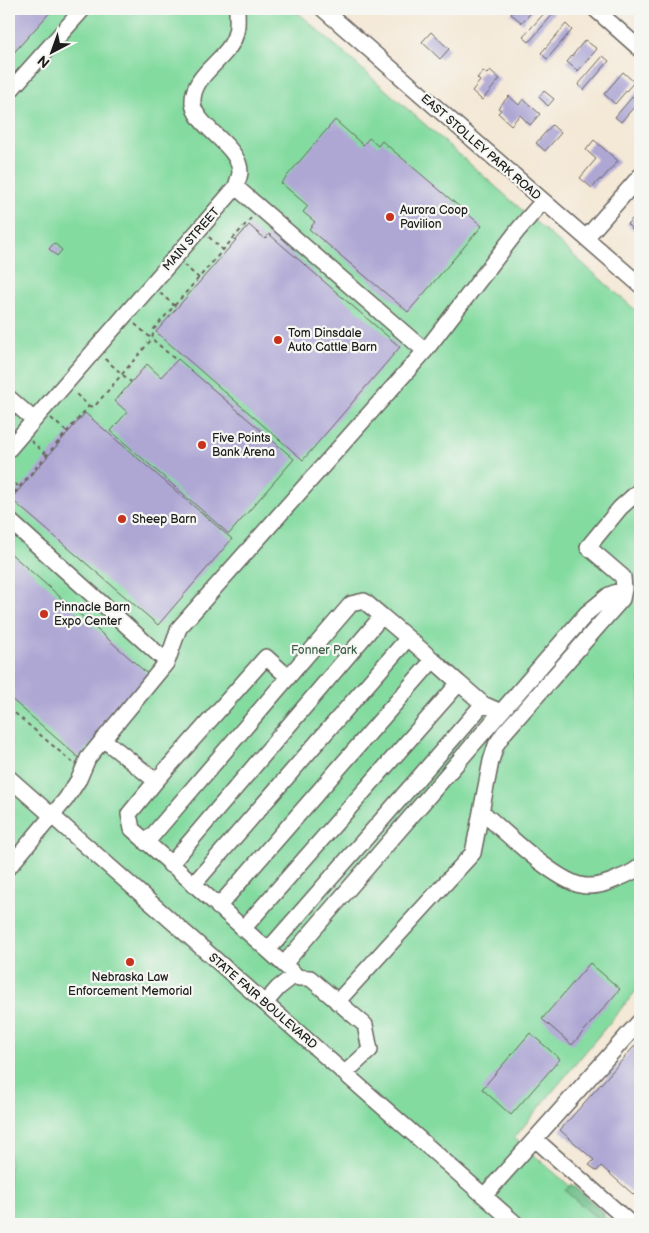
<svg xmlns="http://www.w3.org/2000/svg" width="649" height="1233" viewBox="0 0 649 1233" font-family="'Balsamiq Sans',sans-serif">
  <rect width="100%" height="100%" fill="#f6f6f2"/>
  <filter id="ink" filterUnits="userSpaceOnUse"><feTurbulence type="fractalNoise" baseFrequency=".02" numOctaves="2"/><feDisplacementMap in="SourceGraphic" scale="10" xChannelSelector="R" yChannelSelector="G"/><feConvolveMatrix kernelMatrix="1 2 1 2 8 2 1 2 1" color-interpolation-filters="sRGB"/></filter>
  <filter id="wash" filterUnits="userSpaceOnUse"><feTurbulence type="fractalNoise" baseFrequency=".0096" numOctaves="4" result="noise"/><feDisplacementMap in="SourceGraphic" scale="20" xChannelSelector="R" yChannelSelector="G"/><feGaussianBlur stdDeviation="1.12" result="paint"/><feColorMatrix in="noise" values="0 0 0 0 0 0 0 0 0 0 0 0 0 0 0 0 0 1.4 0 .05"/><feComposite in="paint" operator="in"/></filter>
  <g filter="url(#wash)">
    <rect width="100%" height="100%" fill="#f4e8d6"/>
    <path fill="#84dba0" stroke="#507c5e" d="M 9,9 L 294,9 L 640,314 L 640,986 L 514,1138 L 614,1224 L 9,1224 Z"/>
    <path fill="#6bbb86" stroke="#446c51" d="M 571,1184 L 605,1213 L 599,1220 L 565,1191 Z"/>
    <g id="blocks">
      <path fill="#aea7d4" d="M 9,9 L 53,9 L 9,58 Z
        M 515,9 L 534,9 L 522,23 L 511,14 Z
        M 548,9 L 554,13 L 529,42 L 523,37 Z
        M 566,24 L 572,30 L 547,59 L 541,53 Z
        M 431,32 L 449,49 L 440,59 L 422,42 Z
        M 585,40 L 597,49 L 578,71 L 567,62 Z
        M 603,56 L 609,61 L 584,90 L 578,85 Z
        M 490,70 L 500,79 L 482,100 L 472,91 L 480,81 L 477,78 L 483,71 L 487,74 Z
        M 623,72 L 634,82 L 615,104 L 604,94 Z
        M 640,88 L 640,100 L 621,122 L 615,117 Z
        M 544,91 L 554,99 L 548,106 L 539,97 Z
        M 509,96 L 519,105 L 523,99 L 540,114 L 530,125 L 520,115 L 511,125 L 498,113 L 501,110 L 498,108 Z
        M 335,120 L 363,145 L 369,138 L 378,146 L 382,141 L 482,226 L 408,312 L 309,229 L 315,222 L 303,212 L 308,206 L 281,183 Z
        M 552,125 L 561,133 L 545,151 L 536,143 Z
        M 594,140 L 618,161 L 601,180 L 600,179 L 592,188 L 580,178 L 596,159 L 586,150 Z
        M 639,212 L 640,213 L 640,236 L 627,224 Z
        M 249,225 L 265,239 L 269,234 L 400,347 L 303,460 L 156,332 Z
        M 54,243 L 62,250 L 57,256 L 49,249 Z
        M 178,359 L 294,459 L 229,534 L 111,431 L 127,412 L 115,401 L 147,364 L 161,377 Z
        M 85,413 L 232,539 L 158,625 L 11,499 Z
        M 9,552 L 150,676 L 79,758 L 9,697 Z
        M 590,963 L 620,989 L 572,1045 L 542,1019 Z
        M 530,1033 L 560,1059 L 511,1115 L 482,1089 Z
        M 640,1040 L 640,1189 L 634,1195 L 601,1166 L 597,1171 L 589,1165 L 594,1160 L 560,1130 Z"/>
    </g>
  </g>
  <g filter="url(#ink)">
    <use href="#blocks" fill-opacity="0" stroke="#68635d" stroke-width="1"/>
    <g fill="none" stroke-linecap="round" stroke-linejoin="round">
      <g stroke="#68635d" stroke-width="18">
        <path id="minor" d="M 323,9 L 640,285
          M 595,9 L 640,49
          M 9,92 L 83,9
          M 586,238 L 640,176
          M 425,351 L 518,230 L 543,201
          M 9,398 L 34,420
          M 9,449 L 236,187 C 237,182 240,176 240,172 C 240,145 195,127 193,103 C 191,73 231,59 236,32 C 238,25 237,16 237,9
          M 9,520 L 167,662 L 88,758 L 79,779 L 66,799 L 9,867
          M 167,662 L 179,628 L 425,351 L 236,187
          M 501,712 L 587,613 L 609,595 L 624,589
          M 103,739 L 156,781 L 129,814 L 132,829 L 299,978
          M 9,778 L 516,1224
          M 156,781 L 266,657 L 288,677
          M 481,811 C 504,831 552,878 580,885 C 592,888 606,884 617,879 C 625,875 634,873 640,866
          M 146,843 L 351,604 L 364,601 L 382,616
          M 170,865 L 382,616 L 408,638
          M 193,885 L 408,638 L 433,660
          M 218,907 L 433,660 L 459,683
          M 243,929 L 459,683 L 483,704 L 268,950
          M 284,964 L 501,712 L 483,704
          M 337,1002 L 473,853 L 491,761 L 496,745 L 504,733 L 622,599 L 624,589 L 623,577 L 588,547 L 620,508 L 640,490
          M 265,1003 L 278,988 L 292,977 L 310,978 L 365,1025 L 370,1050 L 345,1073
          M 535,1139 L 629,1222 L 628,1224
          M 484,1196 L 640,1021"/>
      </g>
      <path stroke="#68635d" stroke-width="2" stroke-dasharray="4 4" stroke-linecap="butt" d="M 209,237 L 225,252
        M 184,265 L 201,280
        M 160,293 L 177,308
        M 135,324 L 176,360
        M 105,359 L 131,382
        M 89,406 L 94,407 L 152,339 L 154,329 L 251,218
        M 51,418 L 68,433
        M 31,441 L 48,456
        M 9,478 L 20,488
        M 9,499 L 89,406 L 74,392
        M 9,708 L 73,763"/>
      <use href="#minor" stroke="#fff" stroke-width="15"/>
    </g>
  </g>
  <g fill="#c8321e" stroke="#f6f6f2" stroke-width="2">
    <circle cx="390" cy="217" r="5"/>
    <circle cx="278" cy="340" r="5"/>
    <circle cx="202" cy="445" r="5"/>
    <circle cx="122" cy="519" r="5"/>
    <circle cx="44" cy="614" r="5"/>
    <circle cx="130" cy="962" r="5"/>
  </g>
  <g text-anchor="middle" stroke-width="4.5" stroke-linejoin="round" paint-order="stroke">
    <g font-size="12" fill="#1c1c1c" stroke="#f6f6f2">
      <text transform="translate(481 147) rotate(41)" y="4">EAST STOLLEY PARK ROAD</text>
      <text transform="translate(191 239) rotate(-49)" y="4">MAIN STREET</text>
      <text transform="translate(263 1001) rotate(41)" y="4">STATE FAIR BOULEVARD</text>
    </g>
    <g font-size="12" fill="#1c1c1c" stroke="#f6f6f2" text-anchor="start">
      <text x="400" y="214">Aurora Coop<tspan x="400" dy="14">Pavilion</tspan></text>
      <text x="288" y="337">Tom Dinsdale<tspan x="288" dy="14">Auto Cattle Barn</tspan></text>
      <text x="212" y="442">Five Points<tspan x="212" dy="14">Bank Arena</tspan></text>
      <text x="132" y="523">Sheep Barn</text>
      <text x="54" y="611">Pinnacle Barn<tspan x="54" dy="14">Expo Center</tspan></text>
      <text x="130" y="981" text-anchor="middle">Nebraska Law<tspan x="130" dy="14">Enforcement Memorial</tspan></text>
    </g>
    <g font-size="12" fill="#405f4a" stroke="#f6f6f2">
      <text x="324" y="654">Fonner Park</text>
    </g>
  </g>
  <rect width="649" height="1233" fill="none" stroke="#f6f6f2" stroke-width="30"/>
  <g transform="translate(52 52) rotate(221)" stroke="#f6f6f2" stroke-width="4" paint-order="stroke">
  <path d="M0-4L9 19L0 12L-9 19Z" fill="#1c1c1c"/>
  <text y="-8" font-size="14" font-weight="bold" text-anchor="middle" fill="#1c1c1c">N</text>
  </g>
</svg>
